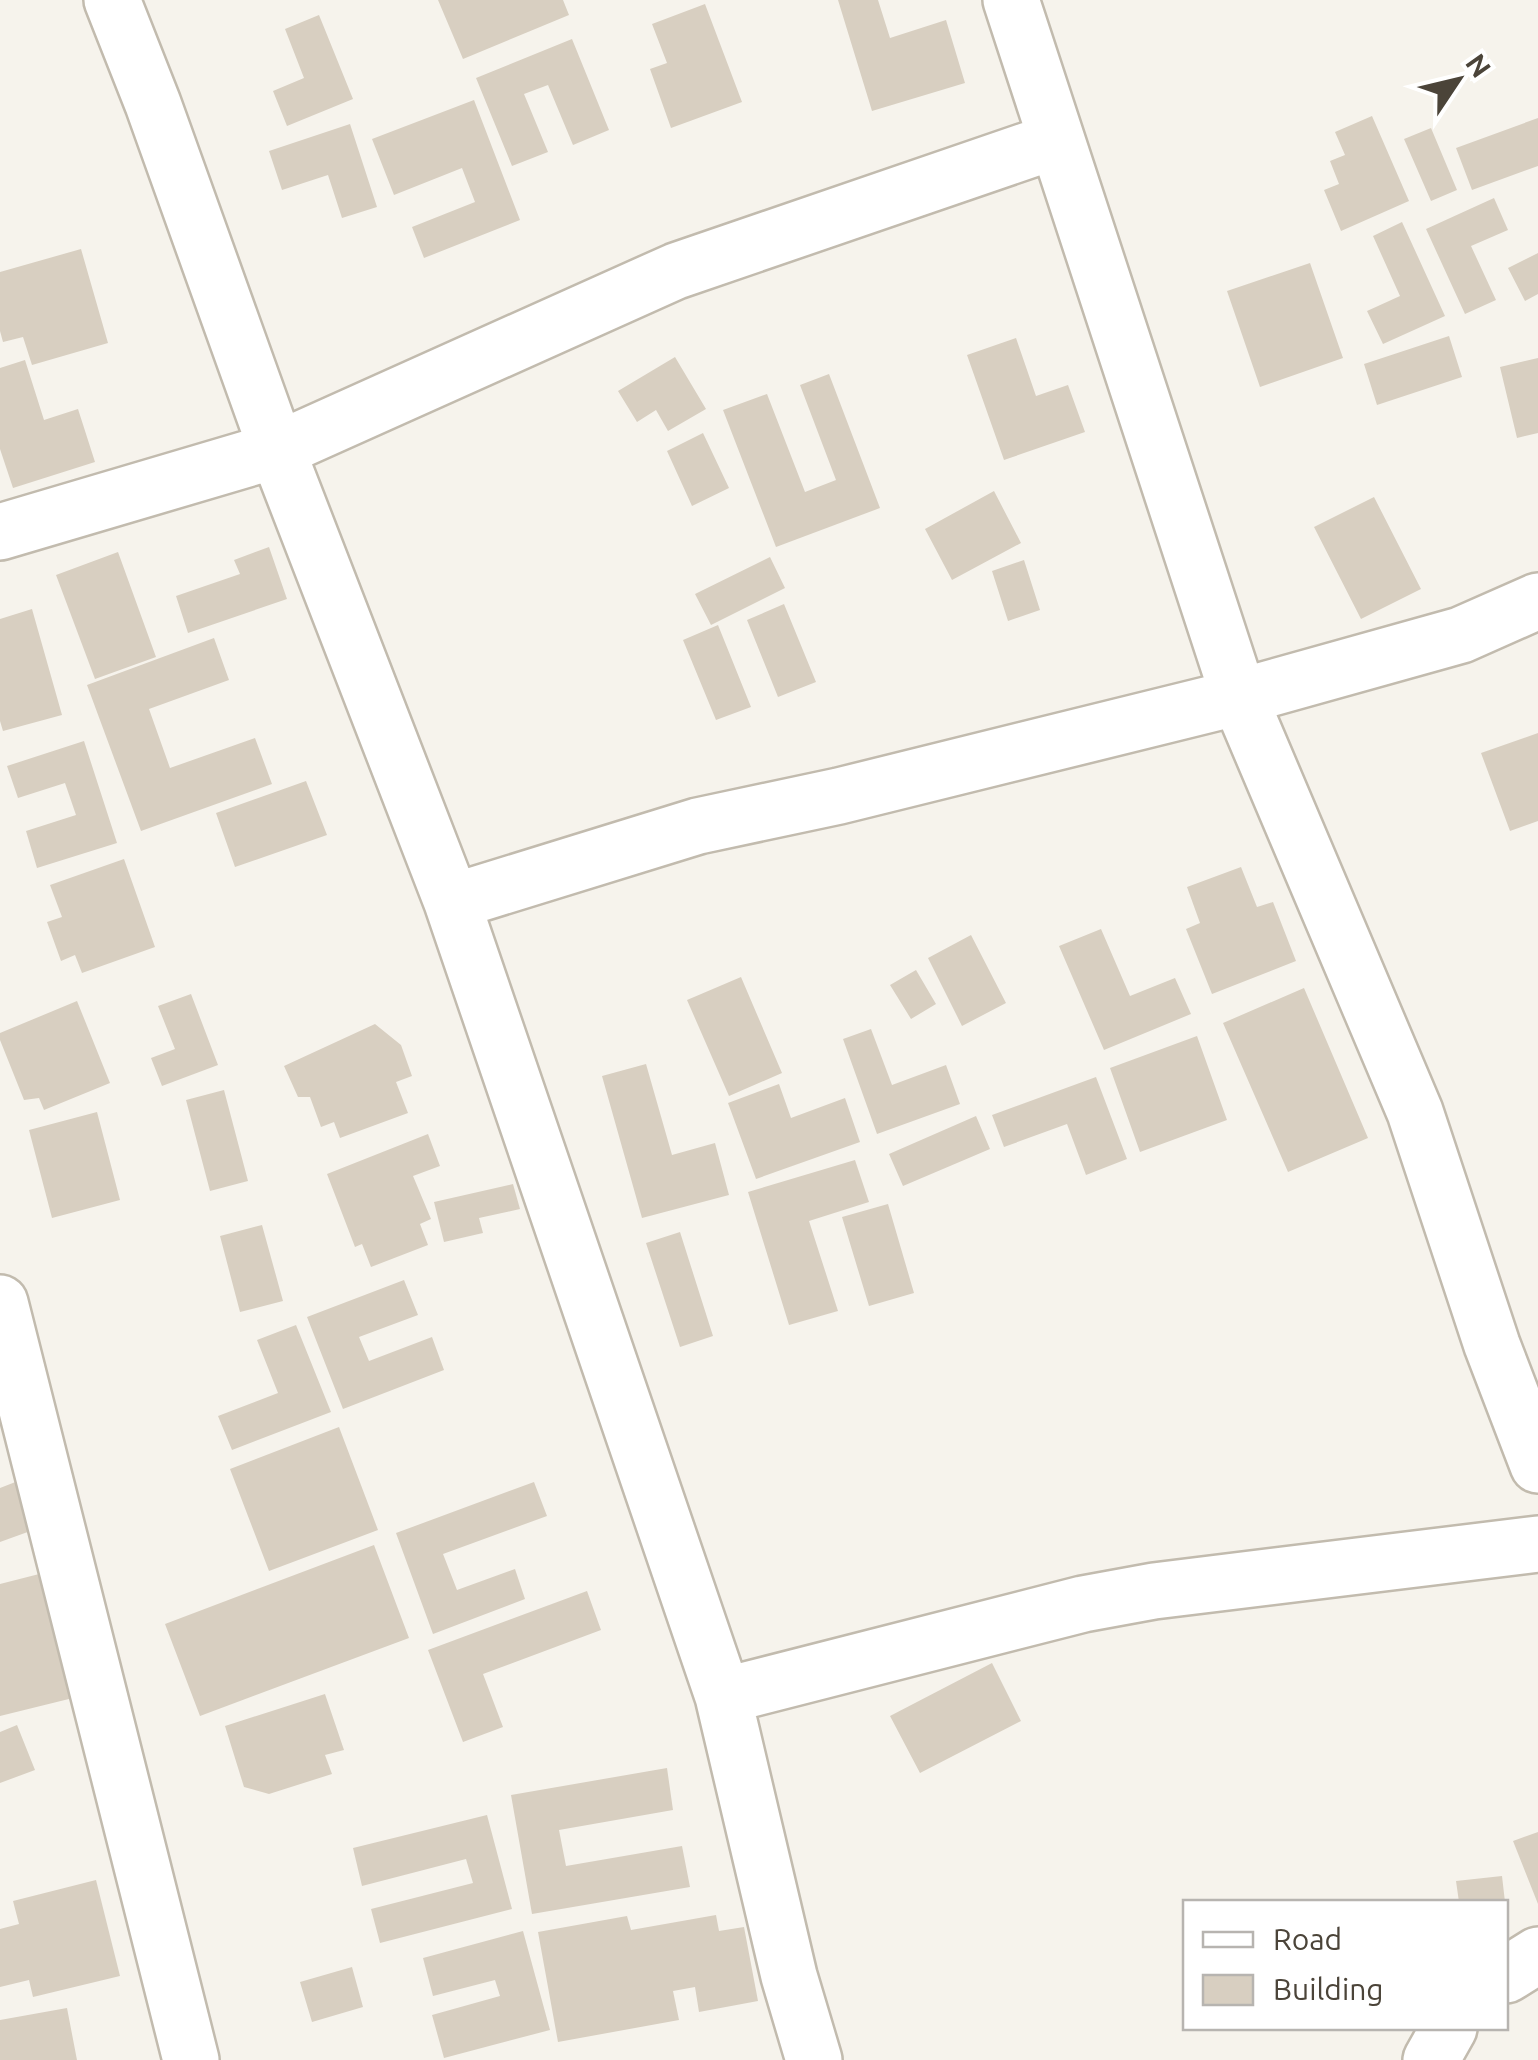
<svg xmlns="http://www.w3.org/2000/svg" width="1538" height="2060" viewBox="0 0 1538 2060" font-family="Ubuntu,sans-serif">
  <rect width="100%" height="100%" fill="#f6f3ec"/>
  <path fill="#d8cfc1" d="M 438,0 L 563,0 L 569,15 L 463,59 Z
    M 838,0 L 878,0 L 890,38 L 946,20 L 965,83 L 872,111 Z
    M 705,4 L 742,102 L 671,128 L 650,69 L 667,63 L 652,24 Z
    M 319,15 L 353,99 L 287,126 L 273,91 L 304,78 L 285,29 Z
    M 572,39 L 609,130 L 573,145 L 548,85 L 524,94 L 548,152 L 512,166 L 476,78 Z
    M 474,100 L 520,220 L 424,258 L 412,227 L 475,202 L 462,168 L 394,195 L 372,139 Z
    M 1372,116 L 1409,201 L 1341,231 L 1324,190 L 1339,184 L 1330,161 L 1345,155 L 1335,132 Z
    M 1538,118 L 1538,166 L 1472,190 L 1456,148 Z
    M 350,124 L 377,207 L 342,218 L 328,175 L 282,190 L 269,151 Z
    M 1431,128 L 1457,190 L 1431,201 L 1404,139 Z
    M 1494,198 L 1508,230 L 1471,246 L 1496,300 L 1465,314 L 1426,229 Z
    M 1402,222 L 1445,316 L 1383,344 L 1367,311 L 1400,296 L 1373,236 Z
    M 81,249 L 108,343 L 32,365 L 23,337 L 3,342 L 0,331 L 0,272 Z
    M 1538,253 L 1538,294 L 1525,301 L 1508,268 Z
    M 1310,263 L 1343,358 L 1260,387 L 1227,291 Z
    M 1449,336 L 1462,377 L 1377,405 L 1364,364 Z
    M 1016,338 L 1036,396 L 1068,385 L 1085,432 L 1004,460 L 967,355 Z
    M 675,357 L 706,409 L 668,431 L 656,410 L 637,422 L 618,391 Z
    M 1538,358 L 1538,433 L 1517,438 L 1500,367 Z
    M 25,360 L 44,420 L 78,409 L 95,462 L 13,488 L 0,449 L 0,368 Z
    M 829,374 L 880,508 L 776,547 L 723,410 L 767,394 L 805,492 L 836,480 L 800,385 Z
    M 703,433 L 729,488 L 692,506 L 667,451 Z
    M 994,491 L 1021,543 L 952,580 L 925,529 Z
    M 1374,497 L 1421,589 L 1361,619 L 1314,527 Z
    M 269,547 L 287,599 L 188,633 L 176,596 L 240,574 L 234,560 Z
    M 118,552 L 156,657 L 95,679 L 56,575 Z
    M 770,557 L 785,588 L 711,625 L 695,594 Z
    M 1024,560 L 1040,610 L 1008,621 L 992,571 Z
    M 784,604 L 816,682 L 778,697 L 747,620 Z
    M 32,609 L 62,715 L 3,731 L 0,721 L 0,619 Z
    M 718,625 L 751,707 L 716,720 L 683,640 Z
    M 214,638 L 229,680 L 149,709 L 170,768 L 255,738 L 272,784 L 141,831 L 87,685 Z
    M 1538,733 L 1538,821 L 1510,831 L 1481,753 Z
    M 84,741 L 117,843 L 37,868 L 26,831 L 76,815 L 65,783 L 18,798 L 7,766 Z
    M 306,781 L 327,835 L 235,867 L 216,813 Z
    M 124,859 L 155,947 L 82,973 L 75,955 L 61,961 L 47,922 L 62,917 L 50,885 Z
    M 1241,867 L 1257,907 L 1273,902 L 1296,961 L 1212,994 L 1186,929 L 1200,923 L 1187,887 Z
    M 1101,929 L 1130,996 L 1175,978 L 1191,1014 L 1104,1050 L 1059,946 Z
    M 971,935 L 1006,1003 L 962,1026 L 928,958 Z
    M 916,970 L 936,1004 L 911,1019 L 890,985 Z
    M 741,977 L 782,1073 L 729,1096 L 687,1000 Z
    M 1304,988 L 1368,1138 L 1288,1172 L 1223,1023 Z
    M 191,994 L 218,1065 L 162,1086 L 151,1058 L 175,1049 L 158,1006 Z
    M 77,1001 L 110,1083 L 44,1110 L 39,1098 L 24,1100 L 0,1040 L 0,1033 Z
    M 375,1024 L 401,1045 L 412,1076 L 396,1082 L 408,1113 L 340,1138 L 334,1122 L 321,1127 L 310,1097 L 298,1097 L 284,1066 Z
    M 871,1029 L 892,1085 L 946,1065 L 960,1104 L 877,1134 L 843,1039 Z
    M 1197,1036 L 1227,1120 L 1140,1152 L 1110,1068 Z
    M 646,1064 L 672,1155 L 715,1143 L 729,1195 L 642,1218 L 602,1076 Z
    M 1096,1077 L 1127,1159 L 1086,1175 L 1067,1124 L 1004,1147 L 992,1115 Z
    M 779,1084 L 791,1118 L 845,1098 L 860,1142 L 756,1179 L 728,1103 Z
    M 224,1090 L 248,1181 L 210,1191 L 186,1100 Z
    M 97,1112 L 120,1200 L 52,1218 L 29,1130 Z
    M 976,1116 L 990,1149 L 903,1186 L 889,1154 Z
    M 428,1134 L 440,1166 L 413,1176 L 431,1219 L 420,1224 L 428,1245 L 371,1267 L 362,1244 L 355,1247 L 327,1174 Z
    M 855,1160 L 869,1202 L 809,1221 L 838,1311 L 789,1325 L 748,1192 Z
    M 513,1184 L 520,1209 L 479,1218 L 483,1233 L 444,1242 L 434,1202 Z
    M 888,1204 L 914,1293 L 869,1306 L 842,1217 Z
    M 262,1225 L 283,1301 L 240,1312 L 220,1236 Z
    M 680,1232 L 713,1336 L 680,1347 L 646,1243 Z
    M 404,1280 L 418,1315 L 359,1337 L 369,1361 L 432,1337 L 444,1370 L 343,1409 L 307,1317 Z
    M 296,1325 L 331,1412 L 232,1450 L 218,1416 L 278,1393 L 257,1340 Z
    M 339,1427 L 378,1530 L 269,1571 L 230,1469 Z
    M 18,1481 L 36,1529 L 0,1542 L 0,1488 Z
    M 534,1482 L 547,1516 L 443,1554 L 457,1590 L 515,1569 L 525,1599 L 433,1634 L 396,1533 Z
    M 374,1545 L 409,1638 L 200,1716 L 165,1624 Z
    M 47,1572 L 77,1697 L 0,1716 L 0,1584 Z
    M 587,1591 L 601,1630 L 483,1674 L 503,1727 L 463,1742 L 428,1650 Z
    M 992,1663 L 1021,1721 L 920,1773 L 890,1716 Z
    M 325,1694 L 344,1750 L 325,1755 L 332,1774 L 269,1794 L 244,1787 L 225,1726 Z
    M 17,1725 L 35,1770 L 0,1783 L 0,1732 Z
    M 667,1768 L 673,1810 L 559,1830 L 566,1866 L 682,1846 L 690,1887 L 532,1914 L 511,1795 Z
    M 487,1815 L 512,1909 L 380,1943 L 371,1909 L 473,1883 L 466,1859 L 362,1886 L 353,1848 Z
    M 1538,1832 L 1538,1904 L 1513,1841 Z
    M 1502,1876 L 1505,1902 L 1459,1902 L 1456,1881 Z
    M 96,1880 L 120,1976 L 33,1997 L 29,1980 L 0,1987 L 0,1929 L 19,1924 L 13,1901 Z
    M 716,1915 L 719,1931 L 744,1927 L 758,2001 L 699,2012 L 695,1987 L 673,1991 L 679,2020 L 558,2042 L 538,1932 L 627,1916 L 631,1930 Z
    M 523,1931 L 550,2030 L 444,2058 L 432,2015 L 500,1996 L 495,1980 L 433,1996 L 423,1958 Z
    M 352,1967 L 363,2007 L 312,2022 L 300,1982 Z
    M 67,2008 L 77,2060 L 0,2060 L 0,2020 Z"/>
  <g fill="none" stroke-linecap="round" stroke-linejoin="round">
    <g stroke="#c2bbae" stroke-width="60">
      <path id="minor" d="M 112,0 L 153,104 L 277,450 L 452,902 L 723,1696 L 789,1976 L 814,2060
        M 1011,0 L 1239,697 L 1415,1112 L 1492,1345 L 1538,1465
        M 0,532 L 277,450 L 676,271 L 1055,141
        M 452,902 L 698,826 L 839,796 L 1239,697 L 1461,635 L 1538,601
        M 0,1303 L 191,2060
        M 723,1696 L 1083,1604 L 1154,1591 L 1538,1544
        M 1506,1975 L 1538,1955
        M 1431,2060 L 1449,2028"/>
    </g>
    <use href="#minor" stroke="#fff" stroke-width="55"/>
  </g>
  <rect x="1183" y="1900" width="325" height="130" fill="#ffffff" stroke="#b7b4b0" stroke-width="2.5"/>
  <rect x="1203" y="1932" width="50" height="15" fill="#ffffff" stroke="#b7b4b0" stroke-width="2.5"/>
  <text x="1273" y="1950" font-size="30" fill="#4b4439">Road</text>
  <rect x="1203" y="1975" width="50" height="30" fill="#d8cfc1" stroke="#b7b4b0" stroke-width="2.5"/>
  <text x="1273" y="2000" font-size="30" fill="#4b4439">Building</text>
  <g transform="translate(1458 80) rotate(55)" stroke="#ffffff" stroke-width="8" paint-order="stroke">
  <path d="M0-8L18 38L0 25L-18 38Z" fill="#4b4439"/>
  <text y="-15" font-size="28" font-weight="bold" text-anchor="middle" fill="#4b4439">N</text>
  </g>
</svg>
